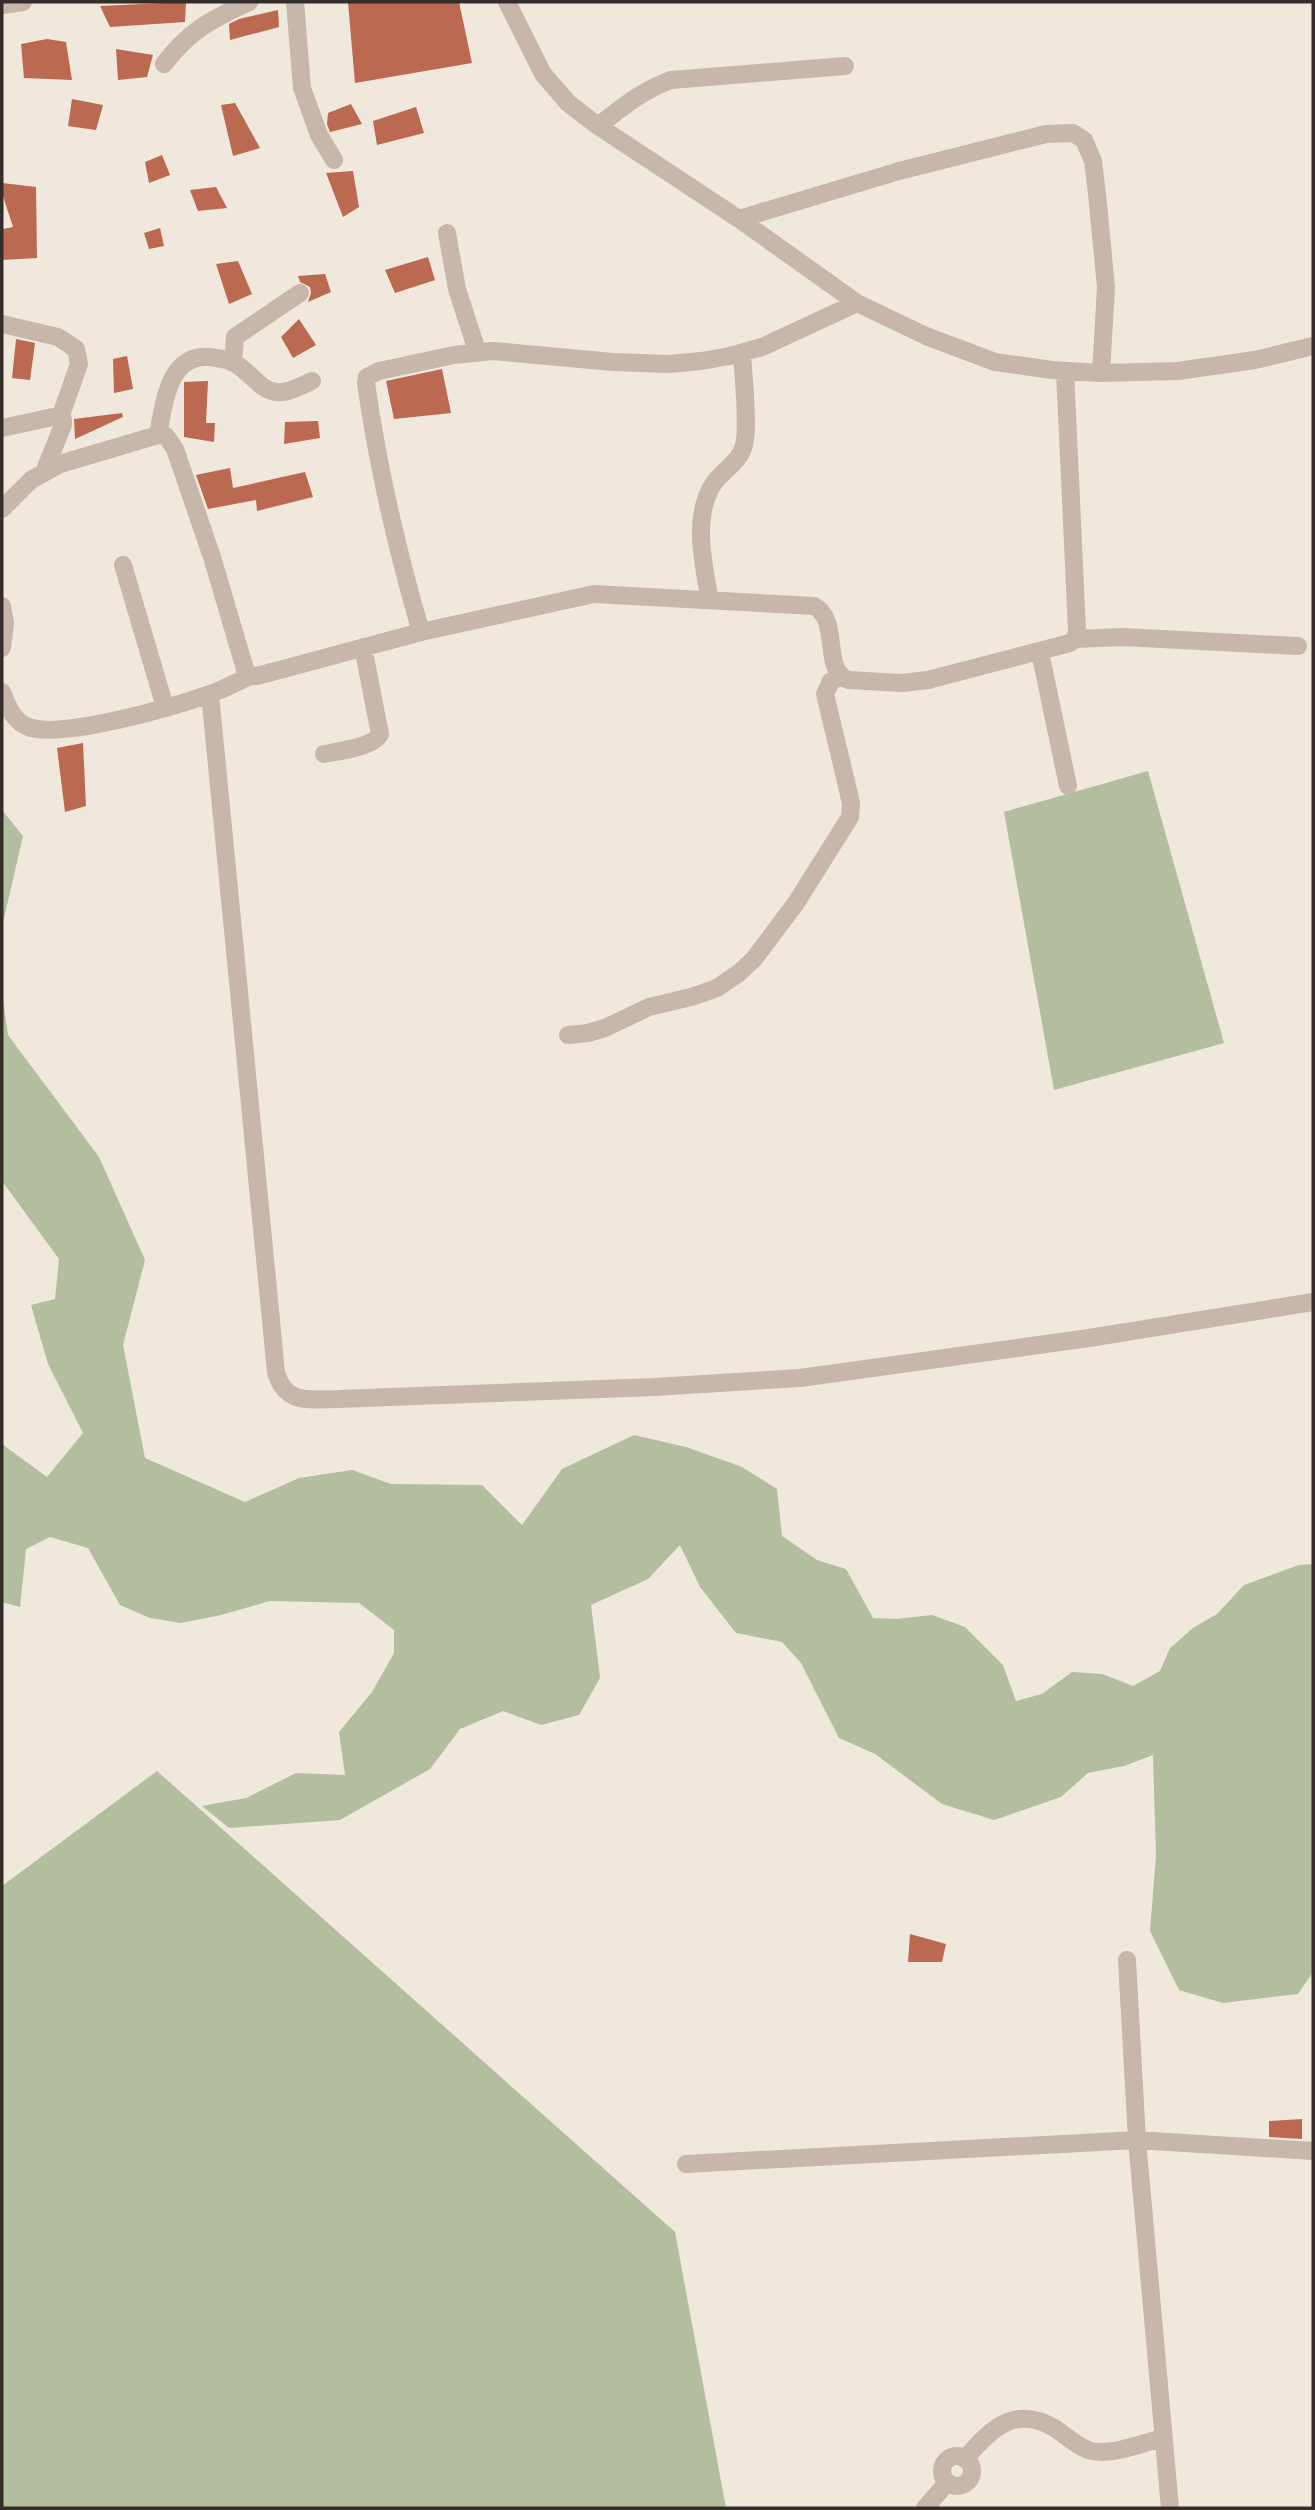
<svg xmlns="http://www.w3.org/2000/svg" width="1315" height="2510" viewBox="0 0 1315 2510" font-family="'Exo 2',sans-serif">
  <rect width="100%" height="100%" fill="#f0e7dd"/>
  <path fill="#b3be9e" d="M 1148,771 L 1224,1043 L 1054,1090 L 1004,812 Z
    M 2,810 L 23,836 L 2,927 Z
    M 2,993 L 8,1035 L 99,1157 L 145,1260 L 123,1345 L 145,1458 L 245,1502 L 299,1478 L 352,1470 L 391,1484 L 482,1485 L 522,1525 L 562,1469 L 634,1435 L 686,1447 L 742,1467 L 777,1489 L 782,1536 L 817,1560 L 846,1569 L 873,1618 L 896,1619 L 932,1615 L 965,1627 L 1003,1665 L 1016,1701 L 1042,1694 L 1072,1672 L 1102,1674 L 1133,1686 L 1160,1671 L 1170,1648 L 1193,1628 L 1217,1614 L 1244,1585 L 1299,1565 L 1313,1564 L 1313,1972 L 1298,1994 L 1223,2003 L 1179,1990 L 1150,1931 L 1156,1855 L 1153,1755 L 1124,1766 L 1088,1773 L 1061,1797 L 994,1820 L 942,1804 L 875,1754 L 839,1738 L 801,1663 L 782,1642 L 736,1633 L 700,1587 L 680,1545 L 648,1579 L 591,1605 L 600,1678 L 579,1715 L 541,1725 L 503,1711 L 460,1729 L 430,1769 L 340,1820 L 229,1828 L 202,1806 L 246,1798 L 296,1773 L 345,1775 L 339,1732 L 372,1692 L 394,1653 L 394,1630 L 359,1603 L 270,1601 L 221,1615 L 181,1623 L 150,1618 L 120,1605 L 88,1548 L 50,1537 L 26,1549 L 20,1607 L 2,1602 L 2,1444 L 47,1477 L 83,1433 L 48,1364 L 31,1305 L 55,1299 L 59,1259 L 2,1181 Z
    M 157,1771 L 675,2232 L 726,2508 L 2,2508 L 2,1886 Z"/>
  <path fill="#bb6950" d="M 186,2 L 185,22 L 110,27 L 100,6 Z
    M 348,2 L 459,2 L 472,63 L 355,83 Z
    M 278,10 L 279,27 L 230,40 L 229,24 L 239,19 Z
    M 47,39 L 66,42 L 72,80 L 24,78 L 21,44 Z
    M 116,49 L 153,55 L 147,77 L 118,80 Z
    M 72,99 L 103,105 L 96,130 L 68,126 Z
    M 235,103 L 260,148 L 233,156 L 221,105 Z
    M 351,104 L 362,124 L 330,132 L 327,124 L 328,113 Z
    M 416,107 L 424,133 L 377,145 L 373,121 Z
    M 162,155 L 170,175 L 149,183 L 145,162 Z
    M 353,171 L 359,207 L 343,217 L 326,173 Z
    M 2,183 L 36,187 L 37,258 L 2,260 L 3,229 L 13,227 L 2,193 Z
    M 216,187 L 227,208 L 198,211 L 190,190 Z
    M 160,228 L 164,246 L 149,249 L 144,233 Z
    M 428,257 L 435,280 L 395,293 L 385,270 Z
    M 238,261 L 252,294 L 229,304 L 216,264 Z
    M 325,274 L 331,292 L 308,302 L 311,293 L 310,287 L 300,282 L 298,276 Z
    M 299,319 L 316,345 L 293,358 L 281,337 Z
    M 16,339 L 35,343 L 30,380 L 12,378 Z
    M 127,356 L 133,389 L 114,393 L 113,359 Z
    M 442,369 L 451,413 L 394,419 L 386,381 Z
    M 208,381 L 206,423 L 215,423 L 214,442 L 184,437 L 184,382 Z
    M 122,413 L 123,417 L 75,439 L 74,419 Z
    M 318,421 L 320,438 L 284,444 L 285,422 Z
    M 230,468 L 233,488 L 305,472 L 313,497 L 257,511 L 256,500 L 208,509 L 196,475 Z
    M 83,743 L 86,806 L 65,812 L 57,748 Z
    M 910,1934 L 946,1944 L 942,1962 L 908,1962 Z
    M 1302,2119 L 1302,2139 L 1269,2137 L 1269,2121 Z"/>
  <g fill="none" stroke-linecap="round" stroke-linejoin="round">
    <path stroke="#c7b7aa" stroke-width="18" d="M 295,2 L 302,88 L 319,135 L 334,160
      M 507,2 L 543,74 L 568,103 L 598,126 L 739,219 L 857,303 L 926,336 L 995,362 L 1052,370 L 1101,373 L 1178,371 L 1255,360 L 1313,346
      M 2,5 L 23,2
      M 164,64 C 189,31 212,19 249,2
      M 598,126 C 621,108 643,90 671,80 L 845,66
      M 739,219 L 899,171 L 1046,134 L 1073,133 L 1084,140 L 1093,161 L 1097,194 L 1106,287 L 1101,373
      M 447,233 L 457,289 L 477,351
      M 2,324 L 58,337 L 76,349 L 79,364 L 60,418
      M 233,363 L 235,337 L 300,293
      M 1065,371 L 1077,630 L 1075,639
      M 2,428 L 53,417 L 63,420 L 63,425 L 44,472
      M 158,435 C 164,404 168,354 209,357 C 220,358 232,360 240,367 C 252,375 261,390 276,392 C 287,394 302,385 312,381
      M 2,509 L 31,480 L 60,464 L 158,435 L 166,436 L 175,449 L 212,557 L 245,669 L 250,676
      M 123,565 L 165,707
      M 710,600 C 703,564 692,515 714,483 C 723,470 740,462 744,445 C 749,427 743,374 742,353
      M 2,606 L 5,623 L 2,648
      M 421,632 C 397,550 378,468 366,383 L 367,377 L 379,371 L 454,355 L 493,351 L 613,362 L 669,364 L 701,361 L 730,356 L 762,347 L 857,303
      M 1040,652 L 1068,786
      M 2,692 C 7,705 13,720 26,726 C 57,741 176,706 210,694 C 224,689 237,682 250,676 L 257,676 L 421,632 L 594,594 L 814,606 C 841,620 821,669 848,680 L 902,683 L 928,680 L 1070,643 L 1075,639 L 1123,637 L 1298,646
      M 210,694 L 276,1372 C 285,1405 309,1399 338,1399 L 654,1387 L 800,1378 L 1089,1338 L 1313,1302
      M 324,754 C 339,751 374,747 380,734 L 363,647
      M 568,1035 L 588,1033 L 605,1028 L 649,1007 L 691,997 L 717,988 L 739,973 L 754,959 L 796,903 L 850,817 L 851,804 L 848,790 L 825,694 L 831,681 L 841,677
      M 1127,1960 L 1137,2140 L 1170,2508
      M 686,2164 L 1137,2140 L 1313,2151
      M942 2471a15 15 0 1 1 30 0a15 15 0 1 1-30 0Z
      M 965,2459 C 991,2428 1016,2404 1056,2429 C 1066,2436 1077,2446 1088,2450 C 1111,2457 1141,2443 1163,2438
      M 925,2508 L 947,2483"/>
  </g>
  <rect width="1315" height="2510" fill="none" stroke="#352d29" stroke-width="7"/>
</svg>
